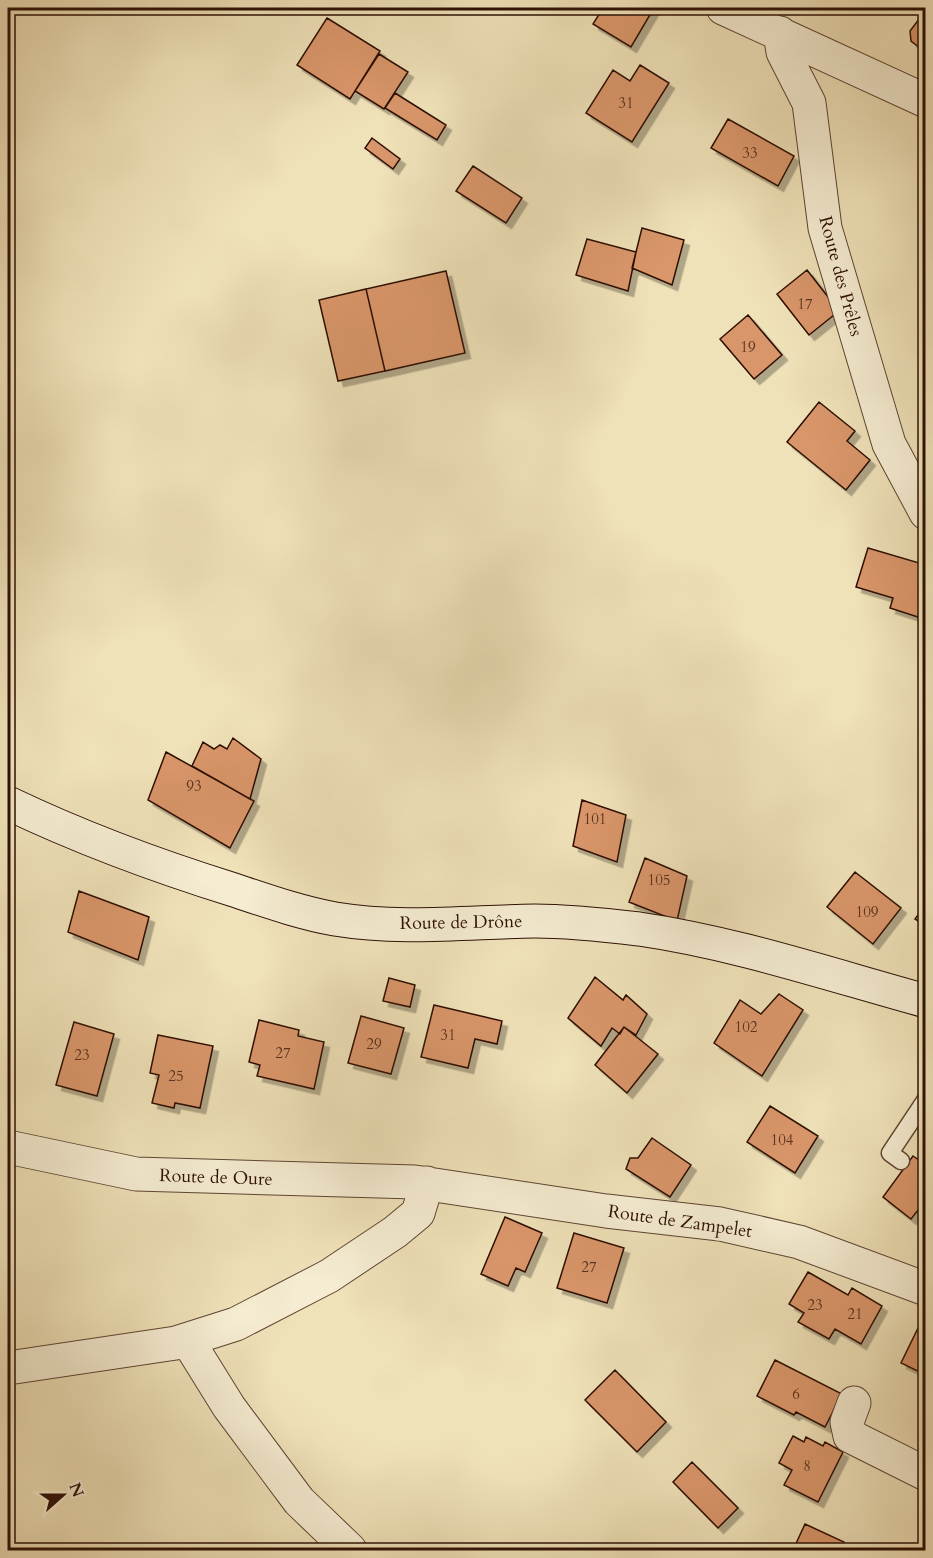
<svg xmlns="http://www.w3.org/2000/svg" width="933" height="1558" viewBox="0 0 933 1558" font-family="Cardo,serif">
  <defs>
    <filter id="shadow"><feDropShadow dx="5.5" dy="5.5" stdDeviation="0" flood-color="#0004"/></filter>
  </defs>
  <rect width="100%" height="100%" fill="#efe1b8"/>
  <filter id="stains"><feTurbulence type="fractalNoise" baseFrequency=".00333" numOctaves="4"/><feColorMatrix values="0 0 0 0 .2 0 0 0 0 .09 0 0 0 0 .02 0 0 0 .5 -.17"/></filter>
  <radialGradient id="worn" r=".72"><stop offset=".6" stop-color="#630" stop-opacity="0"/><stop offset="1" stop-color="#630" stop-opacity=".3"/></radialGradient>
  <path fill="#d9966b" stroke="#2d1005" stroke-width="1.5" filter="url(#shadow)" d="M 603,8 L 654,8 L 631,47 L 593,24 Z
    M 926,10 L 926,48 L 920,48 L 911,41 L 910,31 Z
    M 327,18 L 380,51 L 350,99 L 297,65 Z
    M 379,54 L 408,72 L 384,109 L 355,91 Z
    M 640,65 L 669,83 L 632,142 L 586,113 L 613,70 L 630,81 Z
    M 395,93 L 446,125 L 437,140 L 385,108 Z
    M 728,119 L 794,156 L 778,186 L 711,148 Z
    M 372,138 L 400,159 L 393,169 L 365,148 Z
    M 473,166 L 522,198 L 506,223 L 456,191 Z
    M 642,228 L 684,240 L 672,285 L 632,268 Z
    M 587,239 L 636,252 L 628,291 L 576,275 Z
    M 807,270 L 839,311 L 809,335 L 777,294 Z
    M 446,271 L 465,353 L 385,371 L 366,289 Z
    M 366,289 L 385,371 L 338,381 L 319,300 Z
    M 748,315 L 782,355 L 754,379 L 720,339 Z
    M 819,402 L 855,431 L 847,441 L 870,460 L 846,490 L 787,442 Z
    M 868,548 L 926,565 L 926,603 L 921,618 L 890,608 L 893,598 L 856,587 Z
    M 233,738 L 261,759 L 250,799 L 192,766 L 203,742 L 214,749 L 220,745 L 227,749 Z
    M 166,752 L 254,801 L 230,848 L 148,800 Z
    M 582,800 L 626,815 L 617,862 L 573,846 Z
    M 645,858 L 687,876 L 677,921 L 629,902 Z
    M 855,872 L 901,908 L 873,944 L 827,907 Z
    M 79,891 L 149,917 L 138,960 L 68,932 Z
    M 926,904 L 926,926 L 915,919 Z
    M 595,977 L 623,1000 L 626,995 L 647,1014 L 636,1035 L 624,1027 L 620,1034 L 612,1028 L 601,1046 L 568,1018 Z
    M 389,978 L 415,985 L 410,1007 L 383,1001 Z
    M 779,994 L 803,1010 L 762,1076 L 714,1043 L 740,1000 L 761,1014 Z
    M 434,1005 L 502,1021 L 497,1044 L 475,1039 L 468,1068 L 421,1057 Z
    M 361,1016 L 404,1028 L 391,1074 L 348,1063 Z
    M 259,1020 L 299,1030 L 298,1036 L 324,1042 L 314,1089 L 257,1076 L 260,1065 L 249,1062 Z
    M 74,1022 L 114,1034 L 97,1096 L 56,1085 Z
    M 624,1027 L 658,1054 L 627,1093 L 595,1065 Z
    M 158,1035 L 213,1046 L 200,1108 L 175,1103 L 174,1108 L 152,1103 L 159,1075 L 150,1073 Z
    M 770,1106 L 818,1136 L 795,1173 L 747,1142 Z
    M 652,1138 L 691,1165 L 670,1197 L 626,1169 L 630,1158 L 638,1158 Z
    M 913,1156 L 926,1165 L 926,1200 L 911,1219 L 883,1197 Z
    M 505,1217 L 542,1233 L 525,1272 L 516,1268 L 508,1286 L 481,1274 Z
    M 574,1233 L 624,1248 L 607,1303 L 557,1288 Z
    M 808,1272 L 848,1295 L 852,1288 L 882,1306 L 861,1344 L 835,1329 L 829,1339 L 798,1322 L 804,1313 L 789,1304 Z
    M 921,1322 L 926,1324 L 926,1375 L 901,1363 Z
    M 775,1360 L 842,1394 L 825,1427 L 796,1412 L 794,1415 L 757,1396 Z
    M 615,1370 L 666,1422 L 637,1452 L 585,1400 Z
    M 793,1436 L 804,1442 L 806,1437 L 823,1446 L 825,1442 L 843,1452 L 818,1502 L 784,1485 L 792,1470 L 779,1463 Z
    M 692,1462 L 738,1508 L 718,1528 L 673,1482 Z
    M 805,1524 L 844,1542 L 843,1544 L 850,1548 L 849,1550 L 793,1550 Z"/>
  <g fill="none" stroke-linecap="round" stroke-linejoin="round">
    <g stroke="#5e4432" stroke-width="19">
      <path id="lane" d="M 901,1161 L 890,1153 L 926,1099"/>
    </g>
    <g stroke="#5e4432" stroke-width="35">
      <path id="street" d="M 723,8 L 926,101
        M 780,33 L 783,52 L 809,103 L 825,228 L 889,444 L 926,513
        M 8,1147 L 136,1174 L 415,1182 L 606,1211 L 720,1224 L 799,1242 L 926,1289
        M 188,1341 L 229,1407 L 299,1501 L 350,1550
        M 8,1368 L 176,1343 L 236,1324 L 329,1276 L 395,1232 L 418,1213 L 427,1183
        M 854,1403 L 847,1422 L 850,1436 L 926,1474"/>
    </g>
    <g stroke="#2d1005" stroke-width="35">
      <path id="secondary" d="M 8,803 C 81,838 157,866 234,890 C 267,901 301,913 335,919 C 401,930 469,922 535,921 C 570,921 605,925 639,929 C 736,943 831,975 926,1001"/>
    </g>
    <use href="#lane" stroke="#f5ecd1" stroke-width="16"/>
    <use href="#street" stroke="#f5ecd1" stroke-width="33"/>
    <use href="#secondary" stroke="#f5ecd1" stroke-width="33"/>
  </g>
  <g text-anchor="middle" stroke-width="5" stroke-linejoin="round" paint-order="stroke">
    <g font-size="15" fill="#58321e">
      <text x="626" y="108">31</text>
      <text x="750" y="158">33</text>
      <text x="805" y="309">17</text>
      <text x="748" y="352">19</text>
      <text x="194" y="791">93</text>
      <text x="595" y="824">101</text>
      <text x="659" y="885">105</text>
      <text x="867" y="917">109</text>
      <text x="746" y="1032">102</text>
      <text x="448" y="1040">31</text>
      <text x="374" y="1049">29</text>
      <text x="283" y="1058">27</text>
      <text x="82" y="1060">23</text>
      <text x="176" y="1081">25</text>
      <text x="782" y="1145">104</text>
      <text x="589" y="1272">27</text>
      <text x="815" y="1310">23</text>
      <text x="855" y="1319">21</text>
      <text x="796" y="1399">6</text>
      <text x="807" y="1471">8</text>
    </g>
    <g font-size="18" fill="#2d1005" stroke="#f5ecd1">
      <text transform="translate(841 276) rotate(75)" y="6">Route des Prêles</text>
      <text transform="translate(461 922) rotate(-1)" y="6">Route de Drône</text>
      <text transform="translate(216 1177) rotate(2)" y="6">Route de Oure</text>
      <text transform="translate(680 1221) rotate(8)" y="6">Route de Zampelet</text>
    </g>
  </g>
  <rect width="933" height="1558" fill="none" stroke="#efe1b8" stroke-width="30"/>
  <rect x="9" y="9" width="915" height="1540" fill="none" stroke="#2d1005" stroke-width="3"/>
  <rect x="15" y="15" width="903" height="1528" fill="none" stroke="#2d1005" stroke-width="1.5"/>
  <g transform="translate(63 1495) rotate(69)" stroke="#f5ecd1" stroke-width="4.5" paint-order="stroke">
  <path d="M0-4.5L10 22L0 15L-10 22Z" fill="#2d1005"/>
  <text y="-9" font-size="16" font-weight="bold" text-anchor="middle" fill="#2d1005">N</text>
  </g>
  <rect width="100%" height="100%" filter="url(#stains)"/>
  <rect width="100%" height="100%" fill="url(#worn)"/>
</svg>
